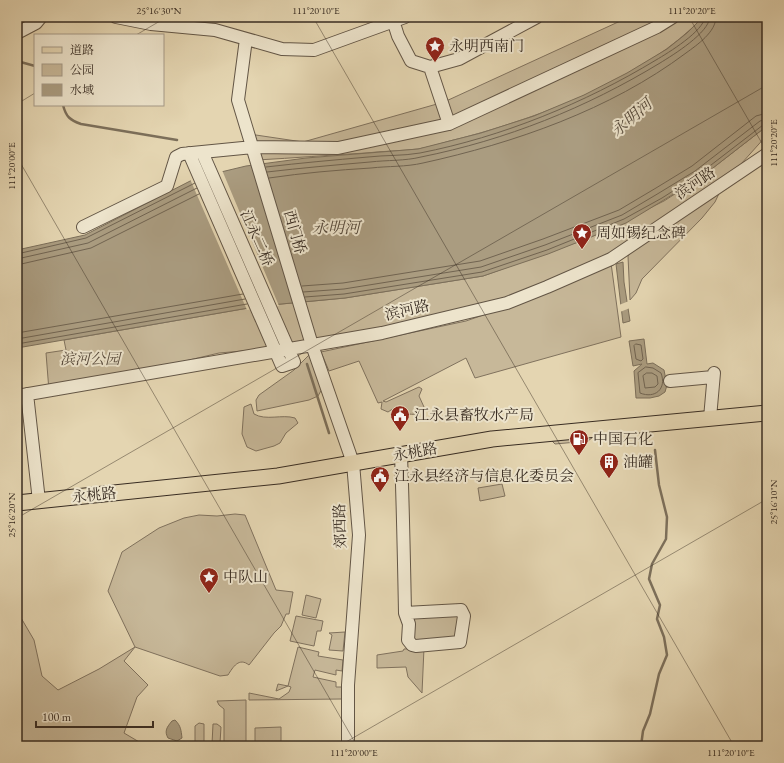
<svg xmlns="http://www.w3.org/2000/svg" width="784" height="763" viewBox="0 0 784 763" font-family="'EB Garamond','Noto Serif SC',serif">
  <rect width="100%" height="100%" fill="#e4d5b1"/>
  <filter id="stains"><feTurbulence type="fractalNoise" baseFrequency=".005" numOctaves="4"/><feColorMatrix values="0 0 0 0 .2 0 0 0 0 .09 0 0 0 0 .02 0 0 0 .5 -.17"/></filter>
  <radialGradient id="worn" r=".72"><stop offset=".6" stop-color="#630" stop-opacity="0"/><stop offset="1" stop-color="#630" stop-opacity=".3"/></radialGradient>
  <path fill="#c7b899" stroke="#80725e" d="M 629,17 L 703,17 C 646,78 541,117 462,138 C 447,141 432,147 418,149 C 401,151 383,151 366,153 C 330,155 294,158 257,160 L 249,134 L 303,142 L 444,102 Z
    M 767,126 L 767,135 L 724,183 L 715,202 L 702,218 L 642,279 L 636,293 L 630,300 L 628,256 L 644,237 L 547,287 L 312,345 L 219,353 L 79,386 L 49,391 L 46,353 L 66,350 L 64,340 L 260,306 L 345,298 L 483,276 L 589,238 L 664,201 L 700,178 Z
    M 611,263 L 621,337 L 475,378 L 466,358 L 383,401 L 386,402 L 419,387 L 422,389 L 419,396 L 424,407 C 421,414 416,415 409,414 C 403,407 396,406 388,412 L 381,409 L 382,402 L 378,403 L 359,361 L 329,371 L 321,352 L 466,321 L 552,291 Z
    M 309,355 L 322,389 L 318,396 L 309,400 L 257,411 L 256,400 L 259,395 L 294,370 Z
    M 251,404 L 254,414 C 266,421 282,414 295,418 L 298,423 L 286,433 L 280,443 L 274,446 L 256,451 L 247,447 L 242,434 L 244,407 Z
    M 593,437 L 588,441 L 555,444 L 551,440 Z
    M 502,484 L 505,496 L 480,501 L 478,488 Z
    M 235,514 L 245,515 L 276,590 L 293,592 L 289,614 L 286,614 L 281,626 L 274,633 L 249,665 C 239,657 233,667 228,675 L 220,676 L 135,647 L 124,661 L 148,685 L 137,697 L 124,733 L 146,746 L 17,746 L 17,611 L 34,640 L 42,676 L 58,690 L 99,669 L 135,647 L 108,591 L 122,552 L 159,528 L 184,518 L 199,515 L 217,516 Z
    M 306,595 L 321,599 L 316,618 L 302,615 Z
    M 461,610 L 462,637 L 416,646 L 406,618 Z
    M 296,616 L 323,621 L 321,631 L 317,631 L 314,646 L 290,641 Z
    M 345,632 L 343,651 L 329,650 L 332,635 L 329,633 Z
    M 298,647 L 319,652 L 318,656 L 343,660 L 342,671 L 336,670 L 336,675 L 315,670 L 313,677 L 336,682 L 336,687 L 342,687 L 342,699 L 249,700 L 249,693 L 279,699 L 289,692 L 291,687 L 288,686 L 276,691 L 278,684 L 288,686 Z
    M 424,648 L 422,693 L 408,677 L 406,667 L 377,668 L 377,655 L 403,651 L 404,649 Z
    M 246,700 L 246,746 L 224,746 L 224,709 L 219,705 L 217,701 Z
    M 199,723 L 204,724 L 204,743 L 195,743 L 195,726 Z
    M 213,724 L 217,724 L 221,727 L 220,743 L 212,744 Z
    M 281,727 L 281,744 L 255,743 L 255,728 Z"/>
  <path fill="#aa9c80" stroke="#7c6f5a" d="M 703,17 L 767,17 L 767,126 L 700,178 L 626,223 L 548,254 L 483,276 L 345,298 L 260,306 L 17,348 L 17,250 L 85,235 L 196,178 L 246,166 L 306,158 L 418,149 L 481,133 L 534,116 L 584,95 L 627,73 L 667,49 L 687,33 Z
    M 623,262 L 624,282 L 630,321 L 623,323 L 616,264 Z
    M 644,339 L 647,364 L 653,363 L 664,370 L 667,385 L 665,392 L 659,396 L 650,398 L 636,398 L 634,371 L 642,364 L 633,366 L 629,341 Z
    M 175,720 C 181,726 181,730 182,738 L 177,741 L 168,738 C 164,731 167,727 172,721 Z"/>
  <path fill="#e4d5b1" d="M 222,170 L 279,306 L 247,310 L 190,179 Z
    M 629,301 L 630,308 L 620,312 L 619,305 Z"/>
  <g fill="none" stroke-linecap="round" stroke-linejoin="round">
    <path stroke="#716451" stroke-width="1" d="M 266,167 C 300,163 334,160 368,157 C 385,155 403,156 420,153 C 502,137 585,103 656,60 C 668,53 704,31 705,17
      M 267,172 C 301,168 335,165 370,162 C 387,160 405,161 421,157 C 506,140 586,108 660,63 C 673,55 709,33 710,17
      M 269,178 C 303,173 337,170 371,168 C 388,166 406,167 423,163 C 514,143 610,110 686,53 C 697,45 716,32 716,17
      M 17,254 L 86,238 L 195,183
      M 17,259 L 88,243 L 197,188
      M 17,265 L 91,248 L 199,194
      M 302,286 L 343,283 L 480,261 L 543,239 L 619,210 L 656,188 L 692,166 L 756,116 L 767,113
      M 303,292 L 344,289 L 481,267 L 545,245 L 622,215 L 659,193 L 695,171 L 760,121 L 767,119
      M 305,297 L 344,294 L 482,272 L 547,250 L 624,219 L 662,198 L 698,175 L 763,125 L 767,124
      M 17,333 L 243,294
      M 17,339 L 245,299
      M 17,344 L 247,304
      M 636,344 L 641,345 L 643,359 L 641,361 L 636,359 L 634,346 Z
      M 646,367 L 653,368 L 661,373 C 667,389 655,399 640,393 L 638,373 Z
      M 647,373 L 652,373 L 657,376 L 658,384 L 655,387 L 645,388 L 643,376 Z"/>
    <path stroke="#7c6f5a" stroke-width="2.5" d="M 17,61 L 35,66
      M 63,105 C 66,117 70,120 81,124 L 177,140
      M 307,364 L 329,433
      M 641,746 L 643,731 L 650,714 L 659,674 L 667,655 L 664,637 L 657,619 L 660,605 L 649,579 L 652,564 L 666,539 L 667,517 L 659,485 L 655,450"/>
    <g stroke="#635646" stroke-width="14">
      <path id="minor" d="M 116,17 L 151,24 L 215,30 L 282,49 L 314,50 L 405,17
        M 392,17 L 398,36 L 411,61 L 430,67 L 459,59 L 537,17
        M 17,33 L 36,23 L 41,17
        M 246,39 L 238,100 L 312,345 L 353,463 L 359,535 L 348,685 L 348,746
        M 430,67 L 449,124
        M 189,153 L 282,366 L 294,362 L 202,152
        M 83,227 L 167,186 L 176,157 L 182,154 L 253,147 L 338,148 L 449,124 L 657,27 L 673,17
        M 670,381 L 713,377
        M 27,394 L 39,501
        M 17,396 L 382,333 L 507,303 L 547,287 L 611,259 L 767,154
        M 710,418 L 714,373
        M 401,455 C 403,508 404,560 405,613 L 409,624 L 408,640 L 412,645 L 416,646 L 460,642 L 464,616 L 461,610 L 405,613"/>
    </g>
    <g stroke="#382c22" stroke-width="17">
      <path id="major" d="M 17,503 L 278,476 L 492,439 L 767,413"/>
    </g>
    <use href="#minor" stroke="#ede4cc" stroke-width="12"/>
    <use href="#major" stroke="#e4d5b1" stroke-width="15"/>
  </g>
  <path fill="none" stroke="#382c22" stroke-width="1" stroke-opacity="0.45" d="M 313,17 L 734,746M 689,17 L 767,152M 136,35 L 167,17M 17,104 L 35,93M 17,157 L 357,746M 17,518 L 767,85M 339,746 L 767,499"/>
  <defs>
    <g id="sight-pin" transform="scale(1)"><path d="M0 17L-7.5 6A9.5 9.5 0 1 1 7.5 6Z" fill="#8f2418" stroke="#ede4cc"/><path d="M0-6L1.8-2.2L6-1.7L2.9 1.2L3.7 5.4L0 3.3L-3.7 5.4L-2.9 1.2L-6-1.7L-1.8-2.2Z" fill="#fff"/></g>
    <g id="civic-pin" transform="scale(1)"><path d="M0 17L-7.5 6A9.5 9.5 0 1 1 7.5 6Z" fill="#8f2418" stroke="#ede4cc"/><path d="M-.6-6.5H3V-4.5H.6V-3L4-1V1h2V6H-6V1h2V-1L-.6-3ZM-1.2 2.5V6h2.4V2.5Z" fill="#fff"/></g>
    <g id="fuel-pin" transform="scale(1)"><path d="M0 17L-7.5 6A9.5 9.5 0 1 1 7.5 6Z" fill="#8f2418" stroke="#ede4cc"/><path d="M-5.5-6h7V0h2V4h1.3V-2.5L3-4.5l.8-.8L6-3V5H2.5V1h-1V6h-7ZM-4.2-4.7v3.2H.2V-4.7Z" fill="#fff"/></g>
    <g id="building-pin" transform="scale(1)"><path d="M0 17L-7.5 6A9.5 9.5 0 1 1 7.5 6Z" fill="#8f2418" stroke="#ede4cc"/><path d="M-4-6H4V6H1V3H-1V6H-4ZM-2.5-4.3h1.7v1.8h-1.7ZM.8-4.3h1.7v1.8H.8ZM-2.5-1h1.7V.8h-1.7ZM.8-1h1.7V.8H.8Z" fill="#fff"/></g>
  </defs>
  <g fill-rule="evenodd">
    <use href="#sight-pin" x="435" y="46"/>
    <use href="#sight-pin" x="582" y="233"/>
    <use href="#civic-pin" x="400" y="415"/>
    <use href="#fuel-pin" x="579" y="439"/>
    <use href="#building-pin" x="609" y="462"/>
    <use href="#civic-pin" x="380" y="476"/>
    <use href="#sight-pin" x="209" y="577"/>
  </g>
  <g text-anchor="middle" stroke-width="4" stroke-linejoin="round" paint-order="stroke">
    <g font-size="15" fill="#382c22" stroke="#ede4cc" text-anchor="start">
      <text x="449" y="51">永明西南门</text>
      <text x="596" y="238">周如锡纪念碑</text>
      <text x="414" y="420">江永县畜牧水产局</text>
      <text x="593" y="444">中国石化</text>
      <text x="623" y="467">油罐</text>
      <text x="394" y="481">江永县经济与信息化委员会</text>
      <text x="223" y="582">中队山</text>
    </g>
    <g font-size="15" fill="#382c22" stroke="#ede4cc">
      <text transform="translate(695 183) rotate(-34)" y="5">滨河路</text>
      <text transform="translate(295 232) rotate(74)" y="5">西门桥</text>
      <text transform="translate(257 238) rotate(66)" y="5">江永二桥</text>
      <text transform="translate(407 310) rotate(-13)" y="5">滨河路</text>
      <text transform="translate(415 452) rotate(-10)" y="5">永桃路</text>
      <text transform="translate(94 495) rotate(-6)" y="5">永桃路</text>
      <text transform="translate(340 526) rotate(-92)" y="5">郊西路</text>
    </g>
    <g font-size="15" font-style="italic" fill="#55483a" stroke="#ede4cc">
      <text x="90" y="364">滨河公园</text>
    </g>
    <g font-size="16" font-style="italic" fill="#54483a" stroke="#ede4cc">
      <text transform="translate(631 117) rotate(-41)" y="6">永明河</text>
      <text x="336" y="233">永明河</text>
    </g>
  </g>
  <rect width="784" height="763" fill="none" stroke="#e4d5b1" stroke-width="44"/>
  <rect x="34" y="34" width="130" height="72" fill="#ede4cc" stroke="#a59a88"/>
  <rect x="42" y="47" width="20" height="6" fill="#e4d5b1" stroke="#a59a88"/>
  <text x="70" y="54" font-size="12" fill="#382c22">道路</text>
  <rect x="42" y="64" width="20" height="12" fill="#c7b899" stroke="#a59a88"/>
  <text x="70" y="74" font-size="12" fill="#382c22">公园</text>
  <rect x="42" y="84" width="20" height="12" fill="#aa9c80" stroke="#a59a88"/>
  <text x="70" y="94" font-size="12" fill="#382c22">水域</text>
  <path d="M36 721v6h117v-6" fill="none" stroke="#382c22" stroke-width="2"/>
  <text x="42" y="721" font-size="12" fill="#382c22" stroke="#ede4cc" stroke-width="3" paint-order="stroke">100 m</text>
  <rect x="22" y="22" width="740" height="719" fill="none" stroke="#382c22" stroke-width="1.5"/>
  <g font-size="10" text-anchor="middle" fill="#382c22">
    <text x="159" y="14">25°16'30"N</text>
    <text x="316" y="14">111°20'10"E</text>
    <text x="692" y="14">111°20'20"E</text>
    <text transform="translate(773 143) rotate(-90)" y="4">111°20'20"E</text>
    <text transform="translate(11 166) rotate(-90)" y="4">111°20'00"E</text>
    <text transform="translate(773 502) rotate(-90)" y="4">25°16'10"N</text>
    <text transform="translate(11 515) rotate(-90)" y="4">25°16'20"N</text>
    <text x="354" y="756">111°20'00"E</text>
    <text x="731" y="756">111°20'10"E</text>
  </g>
  <rect width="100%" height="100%" filter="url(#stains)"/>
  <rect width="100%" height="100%" fill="url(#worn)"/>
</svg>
